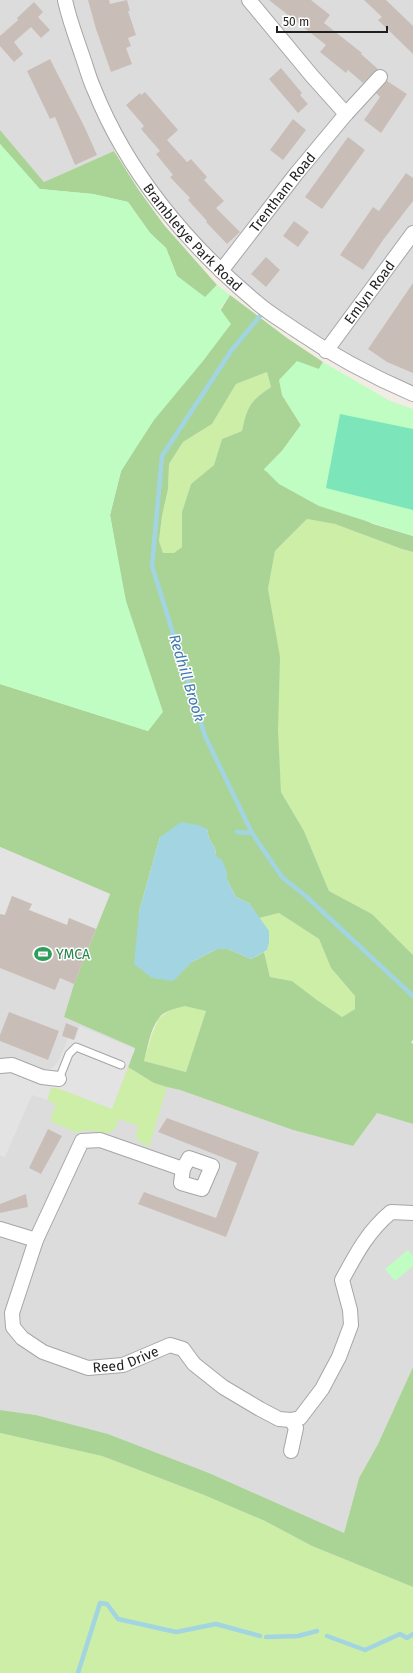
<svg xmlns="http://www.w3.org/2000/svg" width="413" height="1673" viewBox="0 0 413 1673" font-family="'Fira Sans',sans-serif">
  <rect width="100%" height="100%" fill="#f1ece4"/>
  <path fill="#dddcdc" d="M 0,0 L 413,0 L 413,386 L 371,371 L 275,310 L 206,254 L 149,178 L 122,136 L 114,151 L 44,182 L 0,130 Z
    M 0,847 L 110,894 L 74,984 L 64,1017 L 135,1048 L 129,1068 L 147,1079 L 167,1087 L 180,1090 L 293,1130 L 353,1146 L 377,1112 L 413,1124 L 413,1367 L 378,1444 L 359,1478 L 344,1533 L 209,1473 L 108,1434 L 36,1415 L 0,1410 Z"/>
  <path fill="#cceea7" d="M 267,372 L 271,387 C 250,401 247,407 242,431 L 222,439 L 214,465 L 191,484 L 182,512 L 182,547 L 174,553 L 163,553 L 159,542 L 162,516 L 168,489 L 169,464 L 183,442 L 212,424 L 236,384 Z
    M 307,519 L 335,524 L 402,549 L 413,552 L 413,955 L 372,914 L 329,891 L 304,831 L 281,792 L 268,589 L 275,551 Z
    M 279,913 L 319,939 L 331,968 L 355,996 L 355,1009 L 342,1017 L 317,1000 L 292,981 L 270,977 L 264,952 L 267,950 C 272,934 268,930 259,918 Z
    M 181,1003 L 206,1011 L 186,1072 L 144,1061 L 152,1034 L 159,1018 Z
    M 128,1067 L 154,1083 L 167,1087 L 149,1147 L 138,1141 L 136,1136 L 138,1126 L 119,1119 C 117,1123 116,1128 113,1131 C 104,1137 90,1125 77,1133 L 50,1121 L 56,1104 L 47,1100 L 51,1088 L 57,1088 L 112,1108 Z
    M 0,1433 L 102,1456 L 204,1495 L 265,1521 L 312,1546 L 413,1587 L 413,1673 L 0,1673 Z"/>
  <path fill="#aad396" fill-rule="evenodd" d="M 0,130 L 44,182 L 114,151 L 138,189 L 164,225 L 217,285 L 205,298 L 177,276 L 166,248 L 150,233 L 128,202 L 93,194 L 39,189 L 0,144 Z
    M 230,295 L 287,338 L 323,362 L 319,369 L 282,395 L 301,425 L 282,451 L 264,470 L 373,524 L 413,536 L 413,552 L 402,549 L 335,524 L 307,519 L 275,551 L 268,589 L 280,657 L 278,730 L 281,792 L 304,831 L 329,891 L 372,914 L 413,955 L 413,1040 L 411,1042 L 413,1044 L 413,1124 L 377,1113 L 353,1146 L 293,1130 L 180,1090 L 167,1087 L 154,1083 L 128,1067 L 135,1048 L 64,1017 L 74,984 L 110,894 L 0,847 L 0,684 L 148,731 L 162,712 L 125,601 L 110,515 L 121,471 ZM 267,372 L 271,387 C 250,401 247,407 242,431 L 222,439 L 214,465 L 191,484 L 182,512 L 182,547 L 174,553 L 163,553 L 159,541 L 162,516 L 168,489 L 169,464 L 183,442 L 212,424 L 236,384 ZM 206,829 L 207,829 C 208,832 208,837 210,840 C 213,846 217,848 215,855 L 226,872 L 227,880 L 236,897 L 249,903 L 259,918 L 279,913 L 319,939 L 331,968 L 355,996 L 355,1009 L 342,1017 L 317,1000 L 292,981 L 270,977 L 264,952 L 251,959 L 228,949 L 217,949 L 192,962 L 139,912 L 160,837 ZM 185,1006 L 206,1011 L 186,1072 L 144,1061 C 148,1047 150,1029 159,1018 C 163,1011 177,1008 185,1006 Z
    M 413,1367 L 413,1587 L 312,1546 L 265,1521 L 204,1495 L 102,1456 L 0,1433 L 0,1410 L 36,1415 L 108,1434 L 209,1473 L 344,1533 L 359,1478 L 378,1444 Z"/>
  <path fill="#bffdc2" d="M 0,144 L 40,189 L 93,194 L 128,202 L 150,233 L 166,248 L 177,276 L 205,297 L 217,285 L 230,295 L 220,309 L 231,324 L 203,361 L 154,420 L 121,471 L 110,515 L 126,601 L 163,712 L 148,731 L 0,684 Z
    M 297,361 L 319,369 L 323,362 L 390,401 L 413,409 L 413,536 L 319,506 L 279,484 L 264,469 L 282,451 L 301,425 L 282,395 L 279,380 Z
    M 408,1250 L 413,1256 L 413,1266 L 395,1281 L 385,1269 Z"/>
  <path fill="#7de5ba" d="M 340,414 L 413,429 L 413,510 L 326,488 Z"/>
  <path fill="#e3e3e3" d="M 0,847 L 110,894 L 92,939 L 69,918 L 67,925 L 29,910 L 32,904 L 12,896 L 4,915 L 0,914 Z
    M 80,1026 L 135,1049 L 112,1109 L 57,1088 L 51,1088 L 47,1100 L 32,1095 L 5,1157 L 0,1155 L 0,1060 L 11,1057 L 42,1069 L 51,1069 L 58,1062 L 68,1038 L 75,1040 Z"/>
  <path fill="#a2d5e1" d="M 181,822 L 198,825 L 207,829 C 208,832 208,837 210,840 C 213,846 217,848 215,855 L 222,860 L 227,872 L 227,880 L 236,897 L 249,903 L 269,931 L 269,943 L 267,950 L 251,959 L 228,949 L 217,949 L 192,962 L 173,981 L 152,978 L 134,964 L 139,912 L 160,837 Z"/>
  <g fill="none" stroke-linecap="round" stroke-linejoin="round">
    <path stroke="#a2d5e1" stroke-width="4.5" d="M 260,316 L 231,351 L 162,456 L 152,566 L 205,736 L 252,833 L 282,877 L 308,898 L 413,996
      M 237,832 L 252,833
      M 327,1636 L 365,1650 L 400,1634 L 407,1638 L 413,1634
      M 266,1637 L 298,1636 L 317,1631
      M 78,1673 L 100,1603 L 107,1604 L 118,1619 L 176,1632 L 216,1624 L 260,1636"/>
  </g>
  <path fill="#c9beb7" d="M 88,0 L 109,0 L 110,4 L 127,0 L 130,11 L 128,11 L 136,35 L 128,38 L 131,46 L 126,48 L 132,64 L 111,72 L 96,29 Z
    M 269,0 L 311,0 L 330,15 L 324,23 L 362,53 L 361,54 L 378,69 L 363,83 L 348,70 L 346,73 L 320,52 L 326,45 Z
    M 364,0 L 386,0 L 413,26 L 413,54 L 378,20 L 382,17 Z
    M 34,2 L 43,12 L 38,17 L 50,30 L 41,38 L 31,27 L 14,42 L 23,54 L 14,62 L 0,46 L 0,36 L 18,20 L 17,18 Z
    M 50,59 L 85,128 L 97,155 L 75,165 L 55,117 L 50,119 L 27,71 Z
    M 281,68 L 302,93 L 300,95 L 308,104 L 298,113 L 269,79 Z
    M 387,81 L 407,94 L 381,133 L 364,120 L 380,97 L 376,93 Z
    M 145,92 L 178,130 L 167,140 L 187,162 L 191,159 L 207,177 L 204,180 L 224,201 L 216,208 L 240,232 L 227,244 L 206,222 L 207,221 L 188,200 L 190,198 L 170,177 L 173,175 L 156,154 L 160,151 L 141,129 L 144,126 L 126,105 L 140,93 L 141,95 Z
    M 293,119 L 306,130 L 283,160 L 270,150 Z
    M 348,137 L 365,150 L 322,209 L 305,197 Z
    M 406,173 L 413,178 L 413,201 L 383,240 L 363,270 L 340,255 L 373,207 L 379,211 Z
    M 294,221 L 309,232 L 298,247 L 283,236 Z
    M 266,257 L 280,270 L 266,287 L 251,274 Z
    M 413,283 L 413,373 L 387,362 L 368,349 Z
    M 12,896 L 32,904 L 29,910 L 67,925 L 69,918 L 96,929 L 74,984 L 60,978 L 55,990 L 0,968 L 0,914 L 5,915 Z
    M 9,1012 L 59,1031 L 48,1060 L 0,1041 L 0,1035 Z
    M 66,1023 L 78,1028 L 74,1040 L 62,1036 Z
    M 167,1118 L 259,1152 L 226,1237 L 138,1204 L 144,1192 L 216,1218 L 237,1163 L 158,1132 Z
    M 48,1129 L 62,1136 L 41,1174 L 29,1168 Z
    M 26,1194 L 28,1207 L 0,1213 L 0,1204 Z"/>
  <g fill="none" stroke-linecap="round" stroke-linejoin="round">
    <g stroke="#a6a6a6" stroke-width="9">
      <path id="lane" d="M 59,1079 L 69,1054 L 76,1047 L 121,1065"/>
    </g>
    <g stroke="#a6a6a6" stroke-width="16">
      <g id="street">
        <path id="s1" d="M 65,0 C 69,19 76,37 82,55 C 86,66 89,78 94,89 C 127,172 187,244 255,301 C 267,312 281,320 294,329 C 332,355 371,376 413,394"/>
        <path d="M 346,114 L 380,77"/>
        <path id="s2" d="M 221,271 L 296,174 L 346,114 L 312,76 L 249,0"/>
        <path id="s3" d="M 326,351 L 413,233"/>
        <path d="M 0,1066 L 12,1065 L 42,1077 L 59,1079"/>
        <path id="s4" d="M 183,1169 L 181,1183 L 202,1189 L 212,1166 L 189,1158 L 183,1169 L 100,1140 L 82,1141 L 36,1240 L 12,1313 L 13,1327 L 22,1338 L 43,1352 L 88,1368 L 123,1365 L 170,1345 L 183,1349 L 194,1364 L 223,1387 L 260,1409 L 279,1419 L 291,1420 L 300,1418 L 322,1389 L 339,1357 L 351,1325 L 350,1310 L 342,1280 C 356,1254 368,1231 391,1212 L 413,1213"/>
        <path d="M 0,1229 L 36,1240"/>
        <path d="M 291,1420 L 296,1428 L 291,1451"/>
      </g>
    </g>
    <use href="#lane" stroke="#fff" stroke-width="7"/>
    <use href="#street" stroke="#fff" stroke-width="14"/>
  </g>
  <defs>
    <g id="stadium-bare" transform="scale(1.38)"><path d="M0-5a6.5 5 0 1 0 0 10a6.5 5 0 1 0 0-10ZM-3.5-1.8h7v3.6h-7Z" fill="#2e9e5b" stroke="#fff" stroke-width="2.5" paint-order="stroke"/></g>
  </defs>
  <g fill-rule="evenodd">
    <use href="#stadium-bare" x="43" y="954"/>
  </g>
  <g text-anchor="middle" stroke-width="3" stroke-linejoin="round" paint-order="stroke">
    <g font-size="14" fill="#1f1f1f" stroke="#fff">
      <text dy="5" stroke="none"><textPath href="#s2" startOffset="100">Trentham Road</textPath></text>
      <text dy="5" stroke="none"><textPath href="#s1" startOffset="273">Brambletye Park Road</textPath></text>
      <text dy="5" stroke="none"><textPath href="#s3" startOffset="73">Emlyn Road</textPath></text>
      <text dy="5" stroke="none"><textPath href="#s4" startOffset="530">Reed Drive</textPath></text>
    </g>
    <g font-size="14" fill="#27864d" stroke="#fff" text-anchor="start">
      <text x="56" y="959">YMCA</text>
    </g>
    <g font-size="15" font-style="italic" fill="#417aae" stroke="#fff">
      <text transform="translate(187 678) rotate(73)" y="5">Redhill Brook</text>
    </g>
  </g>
  <path d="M277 26v6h110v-6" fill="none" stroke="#1f1f1f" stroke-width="2"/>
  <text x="283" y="26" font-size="12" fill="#1f1f1f" stroke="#ffffff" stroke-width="3" paint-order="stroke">50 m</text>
</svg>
